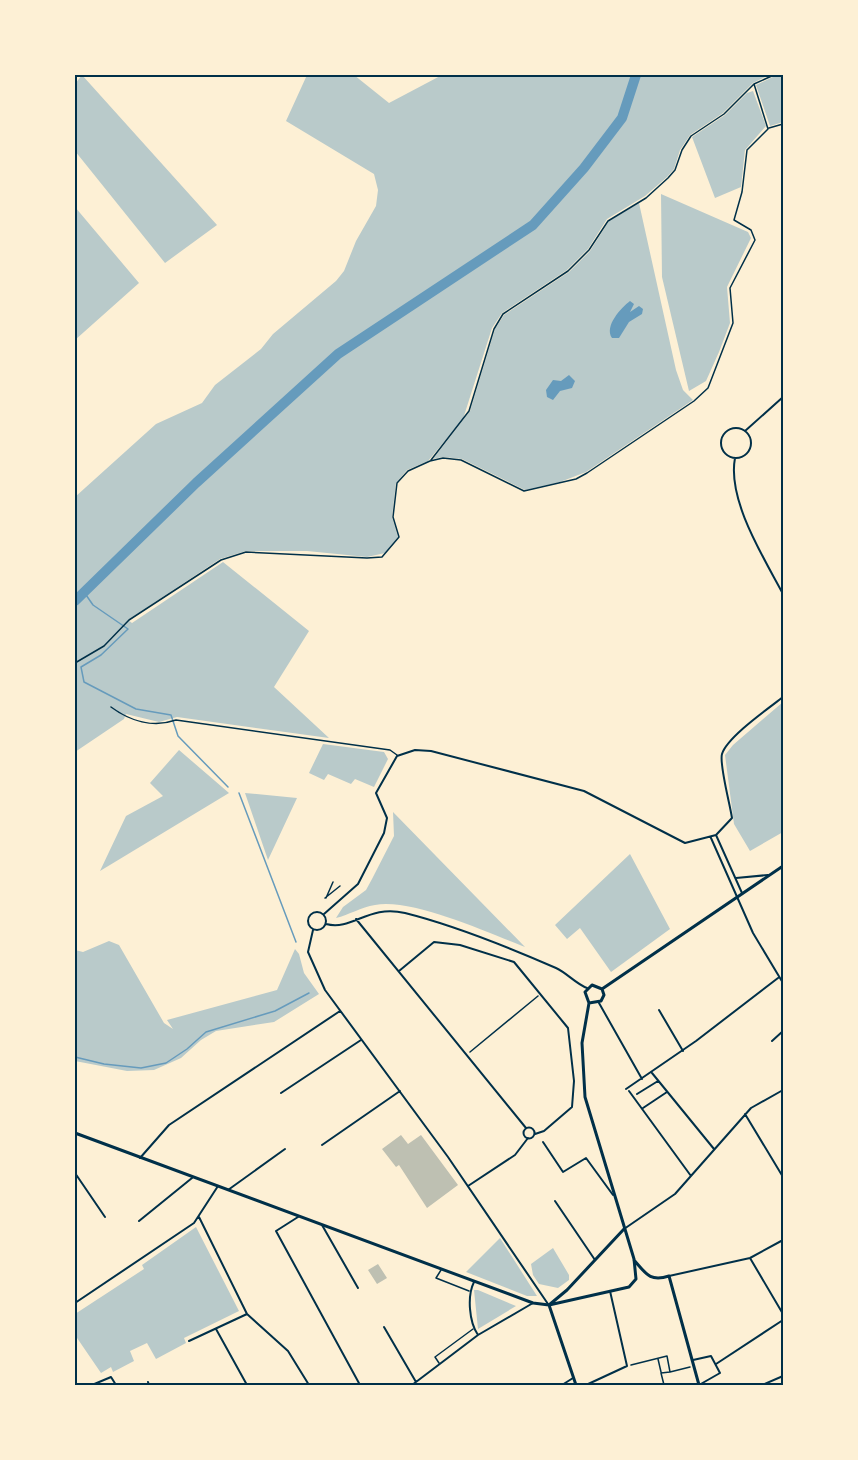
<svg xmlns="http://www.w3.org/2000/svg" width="858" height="1460" viewBox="0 0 858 1460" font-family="Quicksand,sans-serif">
  <rect width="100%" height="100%" fill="#fdf0d5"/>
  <path fill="#b9caca" d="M 82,75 L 217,225 L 165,263 L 75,151 L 75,84 Z
    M 307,75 L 354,75 L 389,103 L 442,75 L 769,75 L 753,83 L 723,113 L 690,135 L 680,150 L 674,169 L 667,177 L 645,196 L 607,219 L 588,249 L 567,270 L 502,313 L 492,328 L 463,419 L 428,461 L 407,470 L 396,483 L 392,517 L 398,537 L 385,553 L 367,557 L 307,551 L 246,551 L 220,559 L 128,620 L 132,623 L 223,562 L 309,631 L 274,687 L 329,738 L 177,717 L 159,722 L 126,714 L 124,719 L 75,752 L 75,497 L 156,424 L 202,403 L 215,385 L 261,349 L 273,334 L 336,281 L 344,271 L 356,241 L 376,206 L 378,190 L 374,174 L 286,121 Z
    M 777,75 L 783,75 L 783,122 L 770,126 L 756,85 Z
    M 753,91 L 766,126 L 745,150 L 741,187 L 715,198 L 692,137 L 725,115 L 747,93 Z
    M 661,194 L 748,232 L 751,238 L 727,287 L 730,323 L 719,352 L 706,381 L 689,391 L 662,277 Z
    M 639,203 L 676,370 L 683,390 L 693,400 L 586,472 L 560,482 L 525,490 L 462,459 L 443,457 L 433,459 L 470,411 L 495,329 L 504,315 L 569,272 L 590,251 L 609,221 Z
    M 75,207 L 139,283 L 75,340 Z
    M 783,702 L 783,832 L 750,851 L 734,824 L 725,755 L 733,745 Z
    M 323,744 L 384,752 L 388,759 L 374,787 L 355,779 L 351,784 L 328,774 L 324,780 L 309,773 Z
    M 179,750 L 229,793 L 100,871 L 126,816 L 163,796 L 150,783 Z
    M 245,793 L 297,798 L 268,860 Z
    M 393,812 L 525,947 C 488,933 413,898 375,905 C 361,907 349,915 336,918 L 343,907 L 366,890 L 372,879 L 394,836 Z
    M 630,854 L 670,929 L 611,972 L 580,928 L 567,939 L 555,925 Z
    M 109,941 L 119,945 L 164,1023 L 173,1029 L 167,1020 L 277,990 L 295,949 L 299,954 L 304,973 L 319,994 L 274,1022 L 216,1031 L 201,1040 L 181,1058 L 154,1070 L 127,1071 L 75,1061 L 75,950 L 83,952 Z
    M 196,1227 L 239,1311 L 184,1338 L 186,1343 L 156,1359 L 147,1343 L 130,1351 L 134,1361 L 113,1372 L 111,1367 L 101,1373 L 75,1335 L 75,1314 L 144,1269 L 142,1265 Z
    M 500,1238 L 537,1296 L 527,1296 L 466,1272 Z
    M 553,1248 L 569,1275 L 569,1280 L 558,1288 L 539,1284 L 533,1275 L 531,1264 Z
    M 474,1290 L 478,1290 L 516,1306 L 478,1329 Z"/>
  <path fill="#669bbc" d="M 630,301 L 634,304 L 630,312 L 639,306 L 643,309 L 642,314 L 629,322 L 619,338 L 612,338 C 604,326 621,308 630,301 Z
    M 569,375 L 575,381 L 572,388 L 560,391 L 553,400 L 547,397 L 546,390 L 553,380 L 561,381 Z"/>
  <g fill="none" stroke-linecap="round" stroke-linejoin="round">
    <path stroke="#669bbc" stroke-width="1.5" d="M 84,592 L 93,605 L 128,629 L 101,655 L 81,667 L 84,682 L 136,709 L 171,715 L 178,736 L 228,787
      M 239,793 L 296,942
      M 75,1057 L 104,1064 L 141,1068 L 166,1063 L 187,1049 L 206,1032 L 275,1011 L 309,993"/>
    <path stroke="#669bbc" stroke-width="10" d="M 75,601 L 196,483 L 338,354 L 533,225 L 584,168 L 622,118 L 636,75"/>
  </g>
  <path fill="#bec0b2" d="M 401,1135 L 408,1144 L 421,1135 L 458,1185 L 427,1208 L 399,1165 L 396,1167 L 382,1149 Z
    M 378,1264 L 387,1278 L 377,1284 L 368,1270 Z"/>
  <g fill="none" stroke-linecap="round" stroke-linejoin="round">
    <path stroke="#003049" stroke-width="1.5" d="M 769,128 L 783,124
      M 431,460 L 469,411 L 494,329 L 503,314 L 568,271 L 589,250 L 608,221 L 646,198 L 668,178 L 675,170 L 682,150 L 691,136 L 724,114 L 754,84 L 774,75
      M 75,663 L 104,646 L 129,620 L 221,560 L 246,552 L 367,558 L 382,557 L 399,537 L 393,517 L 397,483 L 408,471 L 430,461 L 443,458 L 461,460 L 524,491 L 576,479 L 587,473 L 694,401 L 708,388 L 733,323 L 730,288 L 755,240 L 751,230 L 734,220 L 742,192 L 747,150 L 768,129 L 754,84
      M 470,1052 L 538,996
      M 658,1359 L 661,1372
      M 631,1365 L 667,1356 L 670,1372 L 690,1367
      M 664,1385 L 661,1373 L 670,1372"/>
    <path stroke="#003049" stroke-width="1.5" d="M 111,707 C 130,721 153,728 176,720 L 390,750 L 397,755
      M 325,898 L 340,886
      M 326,898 L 333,882
      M 441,1270 L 436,1278 L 469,1291
      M 439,1363 L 435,1357 L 473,1329"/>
    <path stroke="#003049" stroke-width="2" d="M721 443a15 15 0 1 1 30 0a15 15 0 1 1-30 0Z
      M 745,431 L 783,397
      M 735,458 C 727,500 764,558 783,594
      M 716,835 L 742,893
      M 711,838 L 753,933 L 783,983
      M 736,878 L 768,875
      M308 921a9 9 0 1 1 18 0a9 9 0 1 1-18 0Z
      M 324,914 L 358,884 L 384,833 L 387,818 L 376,793 L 397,756 L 415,750 L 431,751 L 584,791 L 685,843 L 716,835 L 732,818 C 730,804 719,764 722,754 C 727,737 769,708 783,697
      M 356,919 L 526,1128
      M 326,924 C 353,931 368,904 405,913 C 457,926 508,947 556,968 C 567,973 576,984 587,988
      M 313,930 L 308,952 L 325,990 L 448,1157 L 548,1304
      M 399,971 L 434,942 L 460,945 L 514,962 L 568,1028 L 574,1081 L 572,1107 L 544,1131 L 535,1134
      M 599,1003 L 642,1079
      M 659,1010 L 683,1051
      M 772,1041 L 783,1031
      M 652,1073 L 714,1149
      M 626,1089 L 696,1041 L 778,978
      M 629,1091 L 691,1176
      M 281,1093 L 361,1040
      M 637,1094 L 658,1081
      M 643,1108 L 667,1092
      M 745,1114 L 783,1177
      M523.5 1133a5.5 5.5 0 1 1 11 0a5.5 5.5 0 1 1-11 0Z
      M 543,1142 L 563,1172 L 586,1158 L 613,1195
      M 322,1145 L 400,1091
      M 140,1158 L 169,1125 L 340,1011
      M 75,1173 L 105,1217
      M 468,1186 L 515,1155 L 528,1138
      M 228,1190 L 285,1149
      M 555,1201 L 595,1260
      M 199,1217 L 247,1314 L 288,1351 L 309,1385
      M 298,1217 L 276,1231 L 360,1385
      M 139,1221 L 192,1178
      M 322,1225 L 358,1288
      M 624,1229 L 675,1194 L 751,1108 L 783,1090
      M 750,1258 L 783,1314
      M 669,1276 L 750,1258 L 783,1240
      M 474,1282 C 467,1296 469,1322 478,1335
      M 75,1303 L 194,1223 L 218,1186
      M 384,1327 L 416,1382
      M 216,1329 L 247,1385
      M 189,1341 L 247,1314
      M 693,1360 L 711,1356 L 720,1373 L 699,1385
      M 716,1364 L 783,1320
      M 148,1382 L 149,1385
      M 92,1385 L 111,1377 L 116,1385
      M 412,1385 L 478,1335 L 533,1303
      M 562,1385 L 573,1378
      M 586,1385 L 627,1366 L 610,1291
      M 762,1385 L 783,1376"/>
    <path stroke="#003049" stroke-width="3" d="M 602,989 L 783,866
      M 589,1003 L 601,1001 L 604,995 L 602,989
      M 75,1133 L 533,1303 L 549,1305 L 629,1287 L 636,1279 L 634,1259 L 585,1097 L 582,1043 L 589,1003 L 585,992 L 592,985 L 602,989
      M 634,1260 C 646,1274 650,1282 669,1276 L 699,1385
      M 549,1305 L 567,1290 L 624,1229
      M 549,1305 L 576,1385"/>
  </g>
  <rect width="858" height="1460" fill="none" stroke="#fdf0d5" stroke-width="153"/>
  <rect x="76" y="76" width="706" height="1308" fill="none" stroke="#003049" stroke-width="2"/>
</svg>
